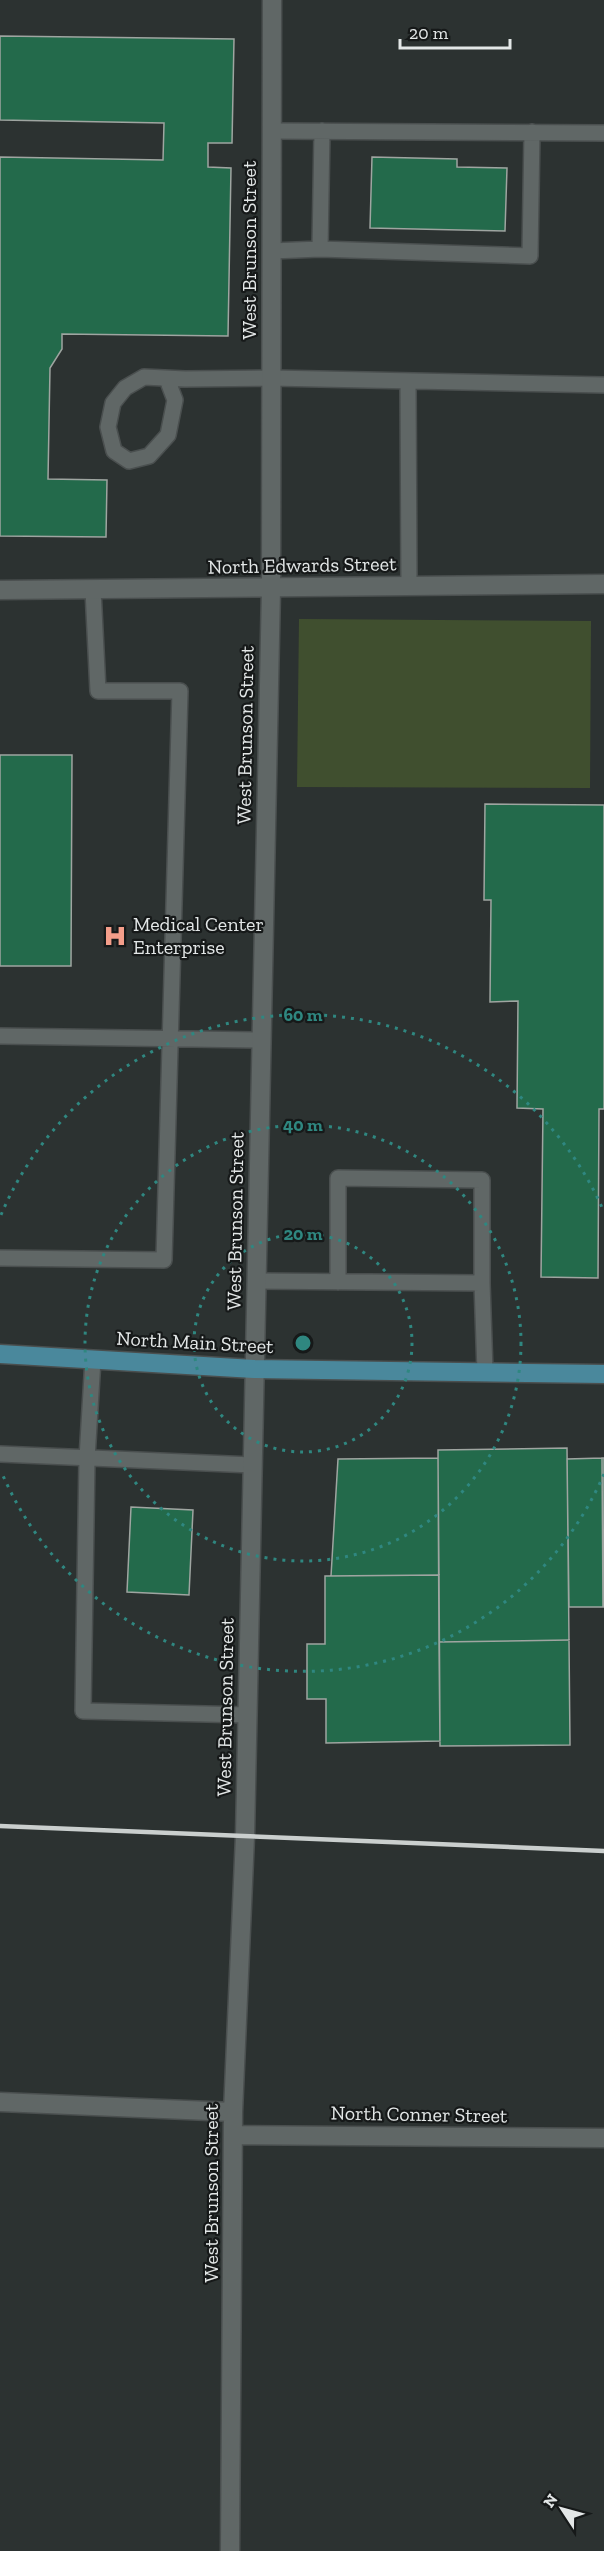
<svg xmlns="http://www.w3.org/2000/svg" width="604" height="2551" viewBox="0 0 604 2551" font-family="'Zilla Slab',serif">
  <rect width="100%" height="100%" fill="#2c3231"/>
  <path fill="#404f2f" d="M 299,619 L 591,621 L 590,788 L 297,787 Z"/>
  <path fill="#236a4b" stroke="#9fa5a1" stroke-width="1.5" d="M 0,36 L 234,39 L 232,143 L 208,143 L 208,167 L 231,168 L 228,336 L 62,334 L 62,349 L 50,368 L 48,479 L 107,480 L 106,537 L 0,536 L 0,157 L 163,160 L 164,123 L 0,120 Z
    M 372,157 L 457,159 L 457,167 L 507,168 L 505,231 L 370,228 Z
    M 0,755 L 72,755 L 71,966 L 0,966 Z
    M 485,804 L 604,805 L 604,1109 L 599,1109 L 598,1278 L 541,1277 L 543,1109 L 517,1108 L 518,1001 L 490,1002 L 491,900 L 484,900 Z
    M 567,1448 L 569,1640 L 439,1642 L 438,1450 Z
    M 438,1458 L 439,1575 L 331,1576 L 338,1459 Z
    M 602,1458 L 604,1458 L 604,1607 L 603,1607 Z
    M 602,1458 L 603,1607 L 569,1607 L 567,1459 Z
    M 131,1507 L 193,1510 L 189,1595 L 127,1592 Z
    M 439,1575 L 440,1741 L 326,1743 L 326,1699 L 307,1699 L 307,1644 L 325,1644 L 325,1576 Z
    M 569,1640 L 570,1745 L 440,1746 L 439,1642 Z"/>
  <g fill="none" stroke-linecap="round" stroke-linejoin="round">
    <g stroke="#4a4f4f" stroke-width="18">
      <path id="lane" d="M 272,131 L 604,133
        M 320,249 L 530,256 L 532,132
        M 272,251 L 320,249 L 322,131
        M 167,379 L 175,400 L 168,435 L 149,456 L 129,461 L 114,451 L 108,427 L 113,403 L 125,388 L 144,377 L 185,379 L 272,378 L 604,385
        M 408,382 L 409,586
        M 0,1036 L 261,1040
        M 0,1258 L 164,1260 L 180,691 L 98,691 L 93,590
        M 256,1281 L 482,1283 L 485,1372
        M 338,1282 L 338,1178 L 482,1180 L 482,1283
        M 93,1359 L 87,1458 L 83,1711 L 247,1715
        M 0,1454 L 252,1465"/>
    </g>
    <g stroke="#4a4f4f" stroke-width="21">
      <path id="street" d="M 0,590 L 604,584
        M 0,2102 L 233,2112
        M 234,2135 L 604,2138
        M 230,2551 L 233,2112 L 245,1836 L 271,589 L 272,0"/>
    </g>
    <g stroke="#4a4f4f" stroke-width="21">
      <path id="primary" d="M 0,1354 L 254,1369 L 604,1374"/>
    </g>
    <use href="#lane" stroke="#606766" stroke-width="15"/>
    <use href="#street" stroke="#606766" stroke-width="18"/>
    <use href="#primary" stroke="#4a889c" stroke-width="18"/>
    <path stroke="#cacfce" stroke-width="4.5" d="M 0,1826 L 604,1851"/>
  </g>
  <g fill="none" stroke="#2f8780" stroke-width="3" stroke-dasharray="3 6">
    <circle cx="303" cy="1343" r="109"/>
    <circle cx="303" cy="1343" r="218"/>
    <path d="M604 1474A328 328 0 0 1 1 1471M1 1215A328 328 0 0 1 604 1212"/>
  </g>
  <defs>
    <g id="hospital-bare" transform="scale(1.8)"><path d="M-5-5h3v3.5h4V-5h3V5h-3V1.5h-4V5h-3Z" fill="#f49e8a" stroke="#161919" stroke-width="2.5" paint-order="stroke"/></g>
  </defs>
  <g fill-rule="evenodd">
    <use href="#hospital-bare" x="115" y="936"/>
  </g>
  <g text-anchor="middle" stroke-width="4.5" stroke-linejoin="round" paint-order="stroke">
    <g font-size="20" fill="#e3e7e7" stroke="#161919">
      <text transform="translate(249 250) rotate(-90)" y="7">West Brunson Street</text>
      <text transform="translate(302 565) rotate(-1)" y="7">North Edwards Street</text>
      <text transform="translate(245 735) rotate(-89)" y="7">West Brunson Street</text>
      <text transform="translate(235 1221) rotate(-89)" y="7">West Brunson Street</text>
      <text transform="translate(195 1342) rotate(3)" y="7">North Main Street</text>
      <text transform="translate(225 1707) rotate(-89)" y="7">West Brunson Street</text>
      <text transform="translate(419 2114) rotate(1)" y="7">North Conner Street</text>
      <text transform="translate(211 2193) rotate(-90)" y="7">West Brunson Street</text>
    </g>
    <g font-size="20" fill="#e3e7e7" stroke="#161919" text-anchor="start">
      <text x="133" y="931">Medical Center<tspan x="133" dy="23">Enterprise</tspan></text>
    </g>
  </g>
  <circle cx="303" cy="1343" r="9" fill="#2f8780" stroke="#161919" stroke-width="3"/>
  <g font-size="18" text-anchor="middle" font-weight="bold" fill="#2f8780" stroke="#161919" stroke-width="4.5" stroke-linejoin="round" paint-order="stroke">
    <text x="303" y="1021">60 m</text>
    <text x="303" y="1131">40 m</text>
    <text x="303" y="1240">20 m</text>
  </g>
  <g transform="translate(562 2509) rotate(306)" stroke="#161919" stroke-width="4.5" paint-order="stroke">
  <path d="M0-4.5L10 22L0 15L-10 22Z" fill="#e3e7e7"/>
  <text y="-9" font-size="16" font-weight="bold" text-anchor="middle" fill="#e3e7e7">N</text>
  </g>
  <path d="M400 39v9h110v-9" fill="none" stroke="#e3e7e7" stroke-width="3"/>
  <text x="409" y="39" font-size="18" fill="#e3e7e7" stroke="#161919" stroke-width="4.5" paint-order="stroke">20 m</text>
</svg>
